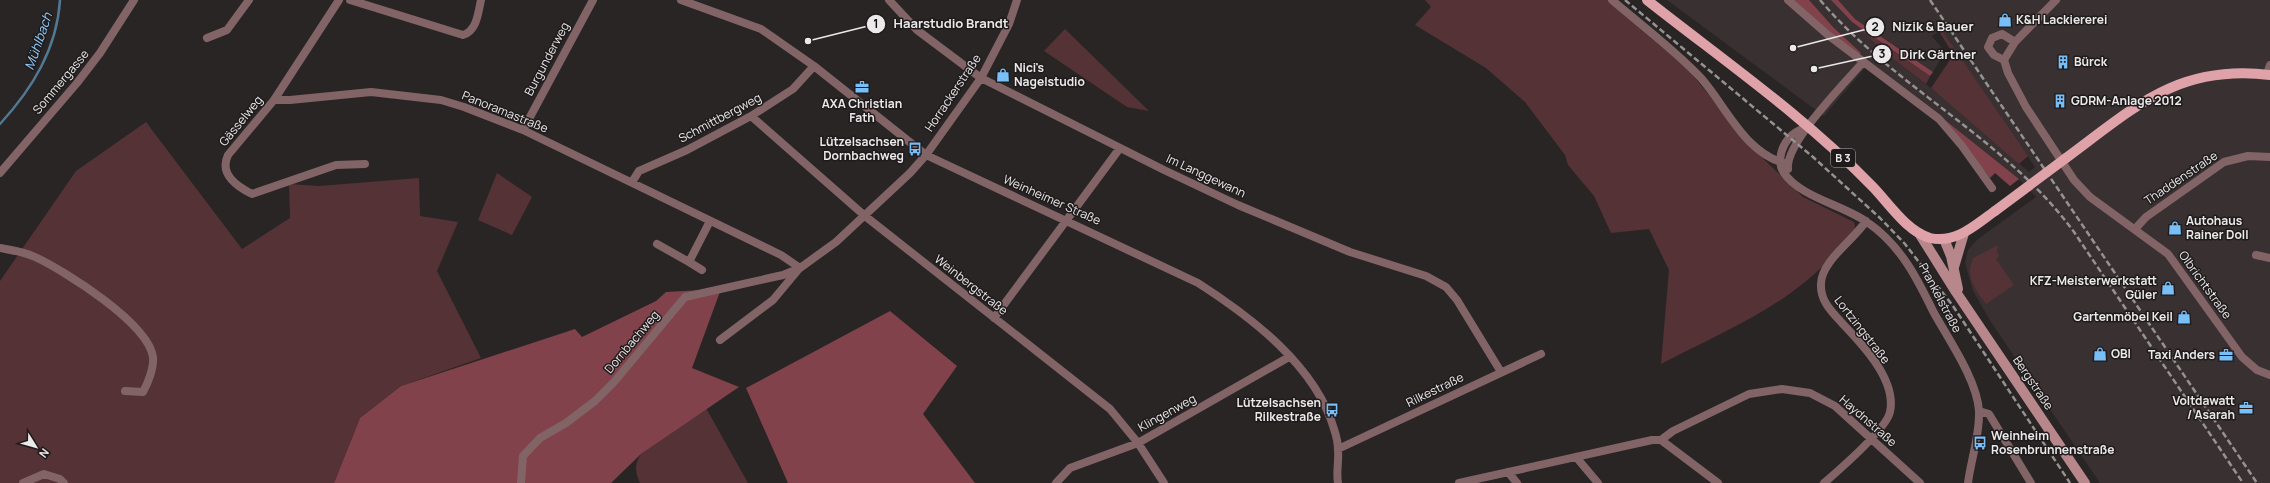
<svg xmlns="http://www.w3.org/2000/svg" width="2270" height="483" viewBox="0 0 2270 483" font-family="Manrope,sans-serif">
  <rect width="100%" height="100%" fill="#292525"/>
  <path fill="#393031" d="M 1667,0 L 1792,0 L 1860,53 L 1834,28 L 1809,0 L 1831,0 L 1852,22 L 1884,52 L 1931,88 L 2029,172 L 2035,167 L 1941,30 L 1932,36 L 1945,52 L 1933,72 L 1855,19 L 1838,0 L 2270,0 L 2270,483 L 2100,483 L 1991,322 L 1973,291 L 1965,263 L 1968,250 L 1978,239 L 2036,197 L 2019,179 L 1870,62 L 1824,116 Z"/>
  <path fill="#553236" d="M 1425,0 L 1611,0 L 1691,73 L 1749,145 L 1803,197 L 1854,222 L 1856,232 C 1836,253 1816,275 1792,292 C 1752,321 1705,341 1661,364 L 1669,270 L 1649,229 L 1611,233 L 1594,196 L 1568,165 L 1565,155 L 1525,102 L 1486,68 L 1415,25 L 1431,7 Z
    M 1852,22 L 1930,76 L 1926,84 L 1884,52 Z
    M 1065,29 L 1149,111 L 1127,107 L 1044,51 Z
    M 1941,29 L 2028,156 L 2019,164 L 1931,88 L 1952,57 L 1950,49 L 1940,33 Z
    M 146,122 L 242,249 L 290,218 L 289,184 L 319,186 L 419,178 L 420,216 L 458,222 L 437,271 L 481,358 L 401,386 L 360,418 L 334,483 L 0,483 L 0,281 L 76,171 Z
    M 497,173 L 532,197 L 512,235 L 478,220 Z
    M 1998,245 L 1997,251 L 1999,256 L 1996,259 L 2014,285 L 1986,304 C 1975,289 1965,277 1973,258 Z
    M 706,408 L 748,483 L 640,483 C 635,471 634,465 641,454 Z"/>
  <path fill="#81424b" d="M 1792,0 L 1809,0 L 1834,28 L 1861,53 L 1858,55 Z
    M 1831,0 L 1838,0 L 1855,19 L 1933,72 L 1930,76 L 1852,22 Z
    M 1940,116 L 2019,179 L 2010,186 L 1995,173 L 1990,178 Z
    M 721,289 L 692,368 L 739,387 L 641,454 L 611,483 L 334,483 L 360,418 L 401,386 L 575,329 L 582,337 L 656,301 L 666,292 Z
    M 890,311 L 957,366 L 923,414 L 975,483 L 788,483 L 746,388 Z"/>
  <g fill="none" stroke-linecap="round" stroke-linejoin="round">
    <path stroke="#517994" stroke-width="2.5" d="M 0,124 C 32,89 57,49 60,0"/>
    <path stroke="#826467" stroke-width="8" d="M 339,0 L 274,100 L 228,155 C 219,174 236,186 252,194 L 336,165 L 365,164
      M 350,0 L 463,35 C 477,31 478,13 481,0
      M 681,0 L 761,29 L 814,66 L 926,155 L 1198,283 C 1251,317 1316,366 1334,429 C 1336,435 1338,443 1338,450 C 1339,461 1336,472 1338,483
      M 889,0 L 917,30 L 981,78 L 1164,170 L 1238,205 L 1350,252 L 1426,276 L 1446,287 L 1457,300 L 1501,372
      M 1612,0 C 1640,24 1676,51 1701,78 C 1726,106 1746,156 1788,164
      M 1788,0 L 1828,35 L 1939,119 L 1962,146 L 1992,188
      M 2056,0 L 2015,42 L 2004,60 L 2008,73 L 2026,107 L 2074,180 L 2090,197 L 2168,254 L 2242,357 L 2257,370 L 2270,375
      M 207,38 L 227,30 L 249,0
      M 2004,60 L 1994,55 L 1988,47 L 1992,38 L 2002,34 L 2015,42
      M 2267,74 L 2270,65
      M 274,100 L 290,100 L 371,92 L 441,100 L 464,107 L 523,130 L 781,255 L 800,268
      M 751,116 L 865,216 L 1110,409 L 1138,443 L 1164,483
      M 1808,126 C 1803,129 1796,131 1792,135 C 1782,144 1776,161 1784,173 C 1800,197 1843,205 1867,222 C 1883,233 1897,248 1908,265 C 1918,280 1926,297 1934,313 C 1949,340 1977,380 1979,411 C 1980,435 1971,459 1968,483
      M 523,130 L 593,0
      M 1788,169 C 1785,143 1845,83 1863,62
      M 0,173 L 77,83 L 100,53 L 134,0
      M 632,182 L 639,171 L 687,150 L 751,116 L 793,89 L 814,66
      M 2135,229 L 2146,217 L 2224,162 L 2248,156 L 2270,157
      M 657,244 L 689,262 L 710,221
      M 0,248 C 11,250 25,252 35,257 C 65,271 148,323 153,357 C 154,368 148,383 143,392 L 125,391
      M 2256,255 L 2270,258
      M 689,262 L 702,270
      M 994,318 L 1120,148
      M 720,340 L 773,300 L 798,270
      M 1979,411 L 1989,414 L 2031,483
      M 1661,440 L 1673,431 L 1749,394 L 1782,389 L 1810,393 L 1835,406 L 1920,483
      M 1661,440 L 1718,483
      M 1338,449 L 1541,354
      M 1576,457 L 1598,483
      M 1508,472 L 1517,483
      M 23,483 L 44,474 L 60,479 L 64,483
      M 521,483 L 523,456 L 540,438 L 566,423 L 595,401 L 614,382 L 685,297 L 783,275 L 800,268 L 836,242 L 910,173 L 926,155 L 981,78 L 1009,24 L 1017,0
      M 1056,483 L 1070,468 L 1138,443 L 1289,357
      M 1459,483 L 1652,440 L 1661,440
      M 1824,483 C 1839,470 1886,430 1890,412 C 1897,380 1862,344 1842,323 C 1832,312 1820,301 1821,284 C 1821,261 1854,240 1866,221"/>
    <path stroke="#b7878c" stroke-width="10" d="M 1919,233 L 1956,292 L 2085,483
      M 1944,239 L 1951,256 L 1958,289
      M 1954,267 L 1964,233"/>
    <path stroke="#dfa2a8" stroke-width="10" d="M 1647,0 C 1723,60 1804,116 1872,186 C 1888,202 1906,231 1930,238 C 1956,244 1975,225 1995,211
      M 2066,158 C 2135,107 2178,64 2270,75"/>
    <path stroke="#959292" stroke-width="2.5" stroke-dasharray="6 3" stroke-linecap="butt" d="M 1625,0 L 1813,157 L 1880,218 L 1905,244 L 1953,306 L 2070,483
      M 1820,0 C 1895,88 2006,139 2074,232 L 2243,483
      M 1930,0 L 2257,483"/>
    <path stroke="#dfa2a8" stroke-width="10" d="M 1995,211 L 2066,158"/>
  </g>
  <defs>
    <g id="shop-bare" transform="scale(1.08)"><path d="M-5-2.5h2.3a2.7 3.5 0 0 1 5.4 0H5L5.5 6h-11ZM-1.5-2.5h3a1.5 2.3 0 0 0-3 0Z" fill="#78bff7" stroke="#1f1b1c" stroke-width="2.5" paint-order="stroke"/></g>
    <g id="building-bare" transform="scale(1.08)"><path d="M-4-6H4V6H1V3H-1V6H-4ZM-2.5-4.3h1.7v1.8h-1.7ZM.8-4.3h1.7v1.8H.8ZM-2.5-1h1.7V.8h-1.7ZM.8-1h1.7V.8H.8Z" fill="#78bff7" stroke="#1f1b1c" stroke-width="2.5" paint-order="stroke"/></g>
    <g id="office-bare" transform="scale(1.08)"><path d="M-6-3h4V-5.5h4V-3h4V5H-6ZM-1-4.5V-3h2v-1.5ZM-6 0V1H6V0Z" fill="#78bff7" stroke="#1f1b1c" stroke-width="2.5" paint-order="stroke"/></g>
    <g id="bus-bare" transform="scale(1.08)"><path d="M-5-6H5V4H4V6H2V4H-2V6H-4V4H-5ZM-3.5-4V0h7V-4ZM-3.5 1.2v1.5H-2V1.2ZM2 1.2v1.5H3.5V1.2Z" fill="#78bff7" stroke="#1f1b1c" stroke-width="2.5" paint-order="stroke"/></g>
  </defs>
  <g fill-rule="evenodd">
    <use href="#shop-bare" x="2005" y="20"/>
    <use href="#building-bare" x="2063" y="62"/>
    <use href="#shop-bare" x="1003" y="75"/>
    <use href="#office-bare" x="862" y="87"/>
    <use href="#building-bare" x="2060" y="101"/>
    <use href="#bus-bare" x="915" y="149"/>
    <use href="#shop-bare" x="2175" y="228"/>
    <use href="#shop-bare" x="2168" y="288"/>
    <use href="#shop-bare" x="2184" y="317"/>
    <use href="#shop-bare" x="2100" y="354"/>
    <use href="#office-bare" x="2226" y="355"/>
    <use href="#office-bare" x="2246" y="408"/>
    <use href="#bus-bare" x="1332" y="410"/>
    <use href="#bus-bare" x="1980" y="443"/>
  </g>
  <g text-anchor="middle" stroke-width="3" stroke-linejoin="round" paint-order="stroke">
    <rect fill="#1f1b1c" stroke="#aeabac" stroke-width="1" x="1831" y="149" width="24" height="18" rx="3"/>
    <g font-size="11" font-weight="bold" fill="#ebe9e9">
      <text x="1843" y="162">B 3</text>
    </g>
    <g font-size="12" font-weight="bold" fill="#ebe9e9" stroke="#1f1b1c" text-anchor="start">
      <text x="2016" y="24">K&amp;H Lackiererei</text>
      <text x="2074" y="66">Bürck</text>
      <text x="1014" y="72">Nici's<tspan x="1014" dy="14">Nagelstudio</tspan></text>
      <text x="2071" y="105">GDRM-Anlage 2012</text>
      <text x="862" y="108" text-anchor="middle">AXA Christian<tspan x="862" dy="14">Fath</tspan></text>
      <text x="904" y="146" text-anchor="end">Lützelsachsen<tspan x="904" dy="14">Dornbachweg</tspan></text>
      <text x="2186" y="225">Autohaus<tspan x="2186" dy="14">Rainer Doll</tspan></text>
      <text x="2157" y="285" text-anchor="end">KFZ-Meisterwerkstatt<tspan x="2157" dy="14">Güler</tspan></text>
      <text x="2173" y="321" text-anchor="end">Gartenmöbel Keil</text>
      <text x="2111" y="358">OBI</text>
      <text x="2215" y="359" text-anchor="end">Taxi Anders</text>
      <text x="2235" y="405" text-anchor="end">Voltdawatt<tspan x="2235" dy="14">/ Asarah</tspan></text>
      <text x="1321" y="407" text-anchor="end">Lützelsachsen<tspan x="1321" dy="14">Rilkestraße</tspan></text>
      <text x="1991" y="440">Weinheim<tspan x="1991" dy="14">Rosenbrunnenstraße</tspan></text>
    </g>
    <g font-size="12" fill="#ebe9e9" stroke="#1f1b1c">
      <text transform="translate(547 59) rotate(-62)" y="4">Burgunderweg</text>
      <text transform="translate(61 82) rotate(-50)" y="4">Sommergasse</text>
      <text transform="translate(953 93) rotate(-56)" y="4">Horrackerstraße</text>
      <text transform="translate(505 112) rotate(22)" y="4">Panoramastraße</text>
      <text transform="translate(720 118) rotate(-28)" y="4">Schmittbergweg</text>
      <text transform="translate(241 121) rotate(-51)" y="4">Gässelweg</text>
      <text transform="translate(1206 176) rotate(25)" y="4">Im Langgewann</text>
      <text transform="translate(2181 178) rotate(-34)" y="4">Thaddenstraße</text>
      <text transform="translate(1052 200) rotate(24)" y="4">Weinheimer Straße</text>
      <text transform="translate(971 285) rotate(38)" y="4">Weinbergstraße</text>
      <text transform="translate(2205 285) rotate(54)" y="4">Olbrichtstraße</text>
      <text transform="translate(1940 298) rotate(62)" y="4">Prankelstraße</text>
      <text transform="translate(1862 330) rotate(52)" y="4">Lortzingstraße</text>
      <text transform="translate(632 342) rotate(-50)" y="4">Dornbachweg</text>
      <text transform="translate(2033 383) rotate(56)" y="4">Bergstraße</text>
      <text transform="translate(1435 390) rotate(-26)" y="4">Rilkestraße</text>
      <text transform="translate(1167 413) rotate(-29)" y="4">Klingenweg</text>
      <text transform="translate(1868 421) rotate(41)" y="4">Haydnstraße</text>
    </g>
    <g font-size="13" font-style="italic" fill="#8fccfd" stroke="#1f1b1c">
      <text transform="translate(38 41) rotate(-71)" y="5">Mühlbach</text>
    </g>
  </g>
  <path fill="none" stroke="#ebe9e9" stroke-width="1.5" d="M808 41L876 24M1793 48L1875 27M1814 69L1882 54"/>
  <g fill="#ebe9e9" stroke="#1f1b1c" stroke-width="1.5">
    <circle cx="808" cy="41" r="4"/>
    <circle cx="1793" cy="48" r="4"/>
    <circle cx="1814" cy="69" r="4"/>
    <circle cx="876" cy="24" r="10"/>
    <circle cx="1875" cy="27" r="10"/>
    <circle cx="1882" cy="54" r="10"/>
  </g>
  <g font-size="12" text-anchor="middle" font-weight="bold" fill="#111">
    <text x="876" y="28">1</text>
    <text x="1875" y="31">2</text>
    <text x="1882" y="58">3</text>
  </g>
  <g font-size="13" text-anchor="middle" font-weight="bold" fill="#ebe9e9" stroke="#1f1b1c" stroke-width="3" stroke-linejoin="round" paint-order="stroke">
    <text x="951" y="28">Haarstudio Brandt</text>
    <text x="1933" y="31">Nizik &amp; Bauer</text>
    <text x="1938" y="59">Dirk Gärtner</text>
  </g>
  <g transform="translate(36 447) rotate(127)" stroke="#1f1b1c" stroke-width="3" paint-order="stroke">
  <path d="M0-3L7 15L0 10L-7 15Z" fill="#ebe9e9"/>
  <text y="-6" font-size="11" font-weight="bold" text-anchor="middle" fill="#ebe9e9">N</text>
  </g>
</svg>
